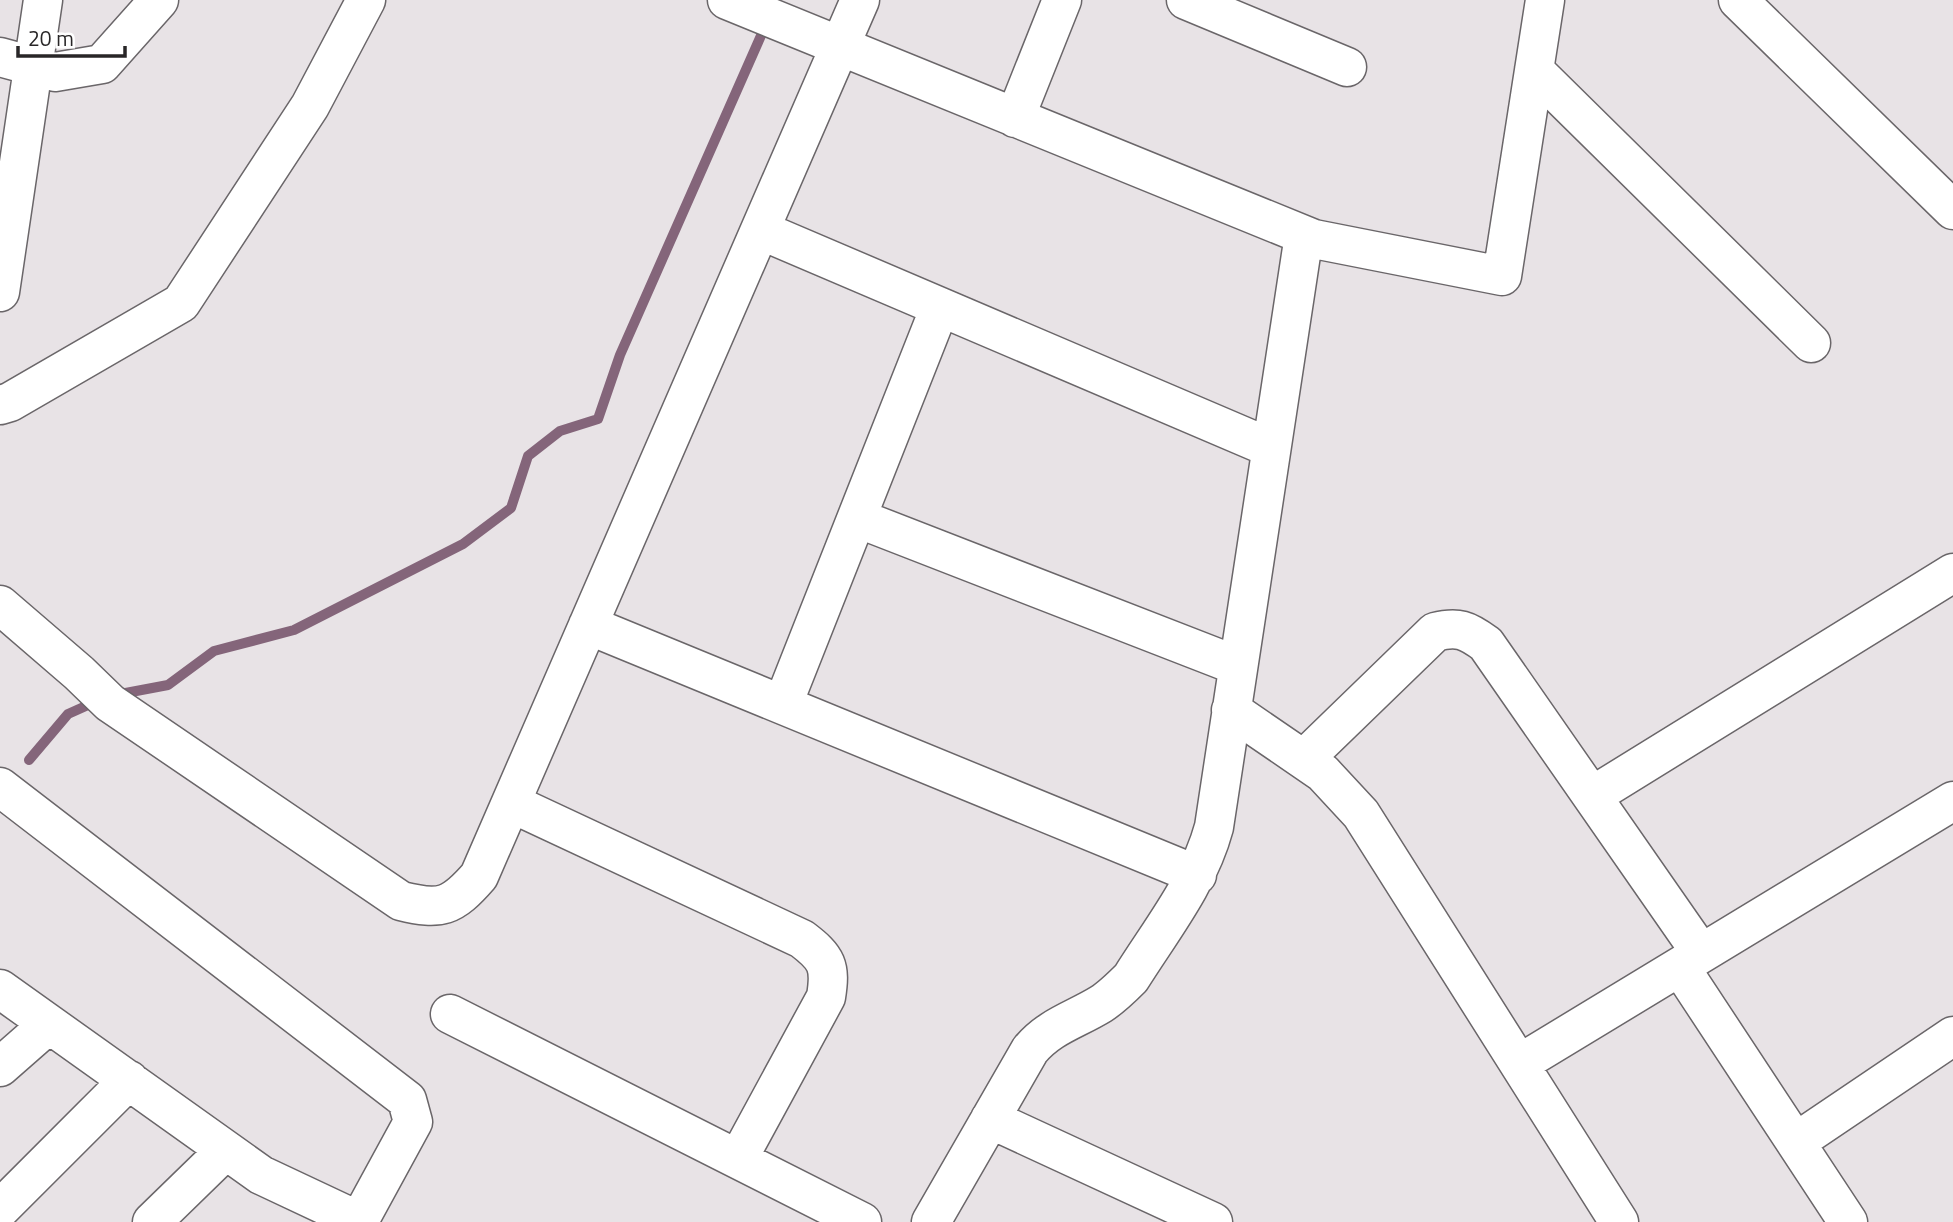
<svg xmlns="http://www.w3.org/2000/svg" width="1953" height="1222" viewBox="0 0 1953 1222" font-family="'Titillium Web',sans-serif">
  <rect width="100%" height="100%" fill="#e8e3e6"/>
  <g fill="none" stroke-linecap="round" stroke-linejoin="round">
    <path stroke="#84657a" stroke-width="10" d="M 115,695 L 168,685 L 214,651 L 294,630 L 463,544 L 511,508 L 528,456 L 560,431 L 598,419 L 620,355 L 767,22
      M 29,760 L 68,714 L 97,701"/>
    <g stroke="#6a6669" stroke-width="41">
      <path id="minor" d="M 727,0 L 1314,239 L 1502,276 L 1545,0
        M 1186,0 L 1347,67
        M 1738,0 L 1953,210
        M 0,57 L 55,72 L 102,64 L 159,0
        M 1534,70 L 1811,343
        M 1015,118 L 1062,0
        M 760,230 L 1271,448
        M 0,292 L 43,0
        M 0,405 L 10,402 L 181,303 L 310,106 L 366,0
        M 857,518 L 1238,666
        M 0,605 L 79,673 L 110,703 L 401,901 C 441,911 452,907 479,876 L 860,0
        M 588,625 L 1197,875
        M 783,704 L 940,307
        M 1231,710 L 1323,773 L 1361,814 L 1619,1222
        M 1304,759 L 1435,632 C 1458,626 1467,630 1486,644 L 1701,953
        M 0,787 L 407,1100 L 413,1122 L 359,1221
        M 1592,796 L 1953,573
        M 511,803 L 802,939 C 827,958 831,966 826,997 L 738,1159
        M 1680,967 L 1848,1222
        M 0,989 L 261,1175 L 361,1222
        M 450,1014 L 862,1222
        M 1519,1064 L 1953,801
        M 0,1067 L 49,1024
        M 990,1119 L 1213,1222
        M 1796,1142 L 1953,1036
        M 0,1209 L 129,1080
        M 152,1222 L 226,1150
        M 931,1222 L 1030,1050 C 1050,1026 1075,1020 1101,1004 C 1112,997 1121,988 1131,978 C 1161,930 1199,883 1214,827 L 1304,235"/>
    </g>
    <use href="#minor" stroke="#fff" stroke-width="38"/>
  </g>
  <path d="M18 46v10h107v-10" fill="none" stroke="#282627" stroke-width="3.5"/>
  <text x="28" y="46" font-size="21" fill="#282627" stroke="#ffffff" stroke-width="5" paint-order="stroke">20 m</text>
</svg>
